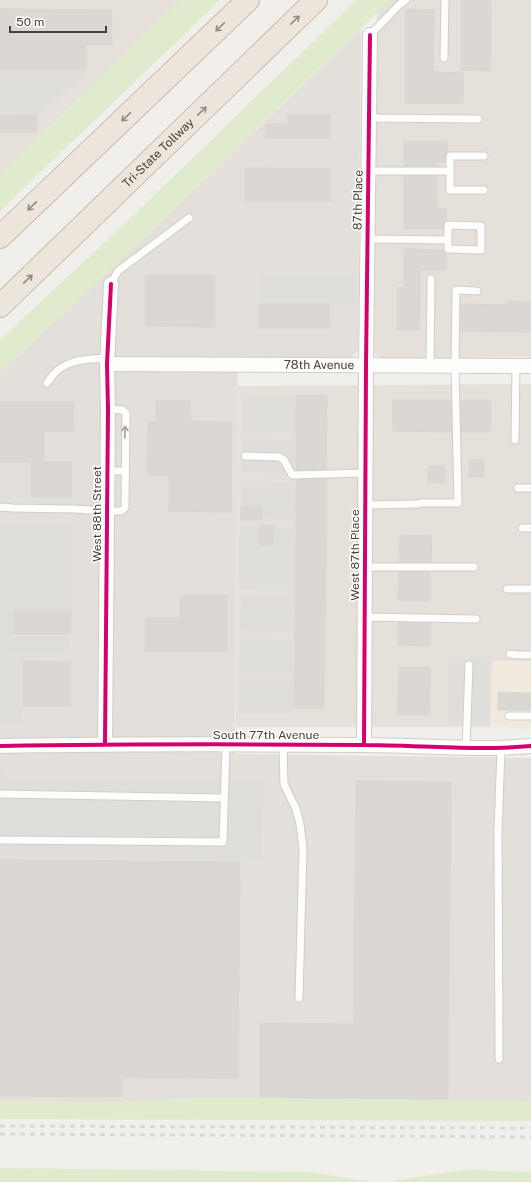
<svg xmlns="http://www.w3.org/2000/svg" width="531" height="1182" viewBox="0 0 531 1182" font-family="'Public Sans',sans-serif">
  <rect width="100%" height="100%" fill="#f1efec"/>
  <path fill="#e5e0d9" d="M 0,0 L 181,0 L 0,174 Z
    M 377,0 L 531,0 L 531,357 L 384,359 L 376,356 L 374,349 Z
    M 531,384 L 531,661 L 493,661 L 490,727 L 236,727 L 238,386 Z"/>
  <path fill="#f3eadf" d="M 493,661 L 531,661 L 531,729 L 490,727 Z"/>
  <path fill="#e3dfdb" d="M 361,29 L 358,351 L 350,358 L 238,359 L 235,754 L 531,758 L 531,1101 L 210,1098 L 123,1102 L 0,1101 L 0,373 L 160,223 Z"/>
  <path fill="#e0eacd" d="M 181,0 L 220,0 L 0,211 L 0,174 Z
    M 356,0 L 390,0 L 160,223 L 0,373 L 0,340 L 138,211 Z
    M 210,1098 L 531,1101 L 531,1121 L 0,1119 L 0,1101 L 123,1102 Z
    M 0,1168 L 309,1172 L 372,1182 L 0,1182 Z
    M 465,1170 L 531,1172 L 531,1182 L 388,1182 L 428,1175 Z"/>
  <path fill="#e0dedb" d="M 0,69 L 88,70 L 38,116 L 0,115 Z
    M 259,276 L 357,276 L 357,305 L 330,305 L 330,303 L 260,303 Z
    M 242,396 L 296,397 L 295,432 L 242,431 Z
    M 242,438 L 295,439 L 295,474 L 241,473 Z
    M 241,482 L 294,483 L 293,520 L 262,519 L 262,506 L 241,506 Z
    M 0,524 L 72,525 L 72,609 L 13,609 L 13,636 L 70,636 L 70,654 L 0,655 Z
    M 240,526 L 259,527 L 259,545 L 273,545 L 274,527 L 295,528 L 294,591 L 239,589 Z
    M 241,596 L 294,597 L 293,632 L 240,631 Z
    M 240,638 L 293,639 L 293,674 L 239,674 Z
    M 0,657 L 22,657 L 22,723 L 0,723 Z
    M 448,658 L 490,658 L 489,725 L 448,724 Z
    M 240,679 L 293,680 L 293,713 L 239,713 Z
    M 0,767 L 3,767 L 4,773 L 10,779 L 14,779 L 264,781 L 261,859 L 0,857 Z"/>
  <path fill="#dbd8d4" stroke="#d9d6d1" d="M 461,0 L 491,0 L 490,71 L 461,70 Z
    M 0,9 L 112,10 L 112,45 L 86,45 L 86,69 L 0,69 Z
    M 405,9 L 434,10 L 433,72 L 463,73 L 463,103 L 405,103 Z
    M 287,115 L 330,115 L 330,138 L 266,138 L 266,124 L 287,124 Z
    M 0,116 L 37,116 L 37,132 L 0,132 Z
    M 404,141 L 447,141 L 447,152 L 445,156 L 445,162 L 437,162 L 437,166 L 404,166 Z
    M 245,168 L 330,169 L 330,201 L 245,201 Z
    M 404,176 L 437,176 L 437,208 L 446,209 L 446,220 L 444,223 L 443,229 L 404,229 Z
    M 404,249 L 443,250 L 446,254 L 446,270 L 420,270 L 419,330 L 397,330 L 397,287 L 404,288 Z
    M 145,275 L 215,275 L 215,327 L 145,326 Z
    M 507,301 L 530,302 L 530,332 L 461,331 L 461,304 L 507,305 Z
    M 259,304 L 329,304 L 330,328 L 259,328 Z
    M 296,395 L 327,395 L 326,469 L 296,470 Z
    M 393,400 L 451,400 L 451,432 L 393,431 Z
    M 465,400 L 491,400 L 490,432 L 461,432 L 461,401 Z
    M 156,401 L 190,401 L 190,421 L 232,422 L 231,512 L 169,511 L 169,475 L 147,475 L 148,422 L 156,423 Z
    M 0,402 L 73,402 L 74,431 L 44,431 L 44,462 L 72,462 L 72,497 L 31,497 L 31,462 L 0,462 Z
    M 469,460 L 484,460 L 484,477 L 469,477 Z
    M 428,466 L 445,466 L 445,483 L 428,483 Z
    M 326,479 L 326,525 L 324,708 L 294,708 L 296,513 L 295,513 L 296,480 Z
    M 241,506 L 262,506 L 262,520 L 241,520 Z
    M 259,525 L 274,525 L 273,545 L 259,545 Z
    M 400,535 L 432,535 L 431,562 L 399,562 Z
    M 399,572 L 430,572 L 430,601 L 398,600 Z
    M 180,595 L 227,595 L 227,651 L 145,651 L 145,618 L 180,618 Z
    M 14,610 L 71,610 L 71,634 L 14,634 Z
    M 398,623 L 430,623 L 430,646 L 398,645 Z
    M 23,661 L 70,662 L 70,706 L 23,706 Z
    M 399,667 L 430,667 L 429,715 L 398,715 Z
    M 498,692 L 531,693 L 531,710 L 498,710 Z
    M 356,781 L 451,782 L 448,1099 L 260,1097 L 260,1023 L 354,1024 Z
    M 0,860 L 240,862 L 238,1078 L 122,1077 L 122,1097 L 0,1096 Z"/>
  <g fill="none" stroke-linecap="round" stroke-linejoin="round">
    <g stroke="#cfcdc9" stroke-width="9">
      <path id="lane" d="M 370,35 L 400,4 L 406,0
        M 444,58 L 445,0
        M 369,118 L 478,119
        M 368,171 L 450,171 L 450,156 L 484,156
        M 450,171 L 450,190 L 484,190
        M 448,225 L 481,226 L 481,250 L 448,249 Z
        M 368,239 L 448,240
        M 111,284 L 118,271 L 189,218
        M 430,365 L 431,279
        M 47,383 C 50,379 54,373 58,370 C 72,359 90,359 107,358
        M 515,440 L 516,366
        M 245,456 L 279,457 L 284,460 L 292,475 L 365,473
        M 107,471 L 125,471
        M 518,488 L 531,488
        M 421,503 L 458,503 L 455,365 L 456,290 L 477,291
        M 365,505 L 418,504
        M 0,507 L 13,508 L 73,509 L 107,511 L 121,511 L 125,508 L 126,413 L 123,410 L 108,409
        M 522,528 L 531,528
        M 365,567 L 474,567
        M 507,589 L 531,589
        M 365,617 L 476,619
        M 510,654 L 519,655 L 531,655
        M 509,716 L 531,716
        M 283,745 L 284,784 L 296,809 L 300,824 L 303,849 L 299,998
        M 466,748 L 469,665
        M 0,794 L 224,798
        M 0,840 L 223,842 L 226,745
        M 499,1059 L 498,831 L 501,749"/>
    </g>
    <g stroke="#cfcdc9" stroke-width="16">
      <g id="street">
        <path id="s1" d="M 107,364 L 531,366"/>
        <path d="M 105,744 L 108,409 L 107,364 L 111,284"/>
        <path d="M 364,745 L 366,365 L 370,35"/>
        <path d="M 0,746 C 121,744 241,744 362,745 C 419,745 475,751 531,746"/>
      </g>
    </g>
    <g stroke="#c7baa8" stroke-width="24">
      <g id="highway">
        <path d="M 0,237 L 248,0"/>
        <path id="s2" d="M 0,306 L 316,0"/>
      </g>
    </g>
    <use href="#lane" stroke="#fdfdfc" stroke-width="7"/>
    <use href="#street" stroke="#fdfdfc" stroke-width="14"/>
    <use href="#highway" stroke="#ebe5db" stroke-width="22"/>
    <path stroke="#d9d9d8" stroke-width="3" stroke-dasharray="5 5" stroke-linecap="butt" d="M 0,1126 L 531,1128
      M 0,1134 L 531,1137"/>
    <g stroke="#fff" stroke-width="6">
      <path id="cycleway" d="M 105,744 L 108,409 L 107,364 L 111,284
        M 364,745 L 366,365 L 370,35
        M 0,746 C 121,744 241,744 362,745 C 419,745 475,751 531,746"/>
    </g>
    <use href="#cycleway" stroke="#d6006c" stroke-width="4"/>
  </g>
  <defs><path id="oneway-shaft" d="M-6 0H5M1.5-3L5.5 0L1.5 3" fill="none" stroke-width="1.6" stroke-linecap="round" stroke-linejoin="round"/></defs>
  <g stroke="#918a81">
    <use href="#oneway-shaft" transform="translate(295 20) rotate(-44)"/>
    <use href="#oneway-shaft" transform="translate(220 27) rotate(136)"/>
    <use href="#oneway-shaft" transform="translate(202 111) rotate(-44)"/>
    <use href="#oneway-shaft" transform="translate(126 117) rotate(136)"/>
    <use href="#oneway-shaft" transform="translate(32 206) rotate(136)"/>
    <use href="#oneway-shaft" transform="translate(28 279) rotate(-44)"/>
  </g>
  <use stroke="#a29e9a" href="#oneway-shaft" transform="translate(125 432) rotate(-89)"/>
  <g text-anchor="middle" stroke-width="3" stroke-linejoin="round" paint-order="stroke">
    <g font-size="12" fill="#474037" stroke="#fff">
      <text dy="4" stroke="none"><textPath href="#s2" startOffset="220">Tri-State Tollway</textPath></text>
      <text transform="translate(358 200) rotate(-89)" y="4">87th Place</text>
      <text dy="4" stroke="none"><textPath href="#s1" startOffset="212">78th Avenue</textPath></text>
      <text transform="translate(97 514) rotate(-90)" y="4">West 88th Street</text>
      <text transform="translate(355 555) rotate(-90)" y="4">West 87th Place</text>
      <text x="266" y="739">South 77th Avenue</text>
    </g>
  </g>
  <path d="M10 26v6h96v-6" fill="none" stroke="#474037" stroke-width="2"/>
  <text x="16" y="26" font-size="12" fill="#474037" stroke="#ffffff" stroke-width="3" paint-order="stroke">50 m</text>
</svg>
